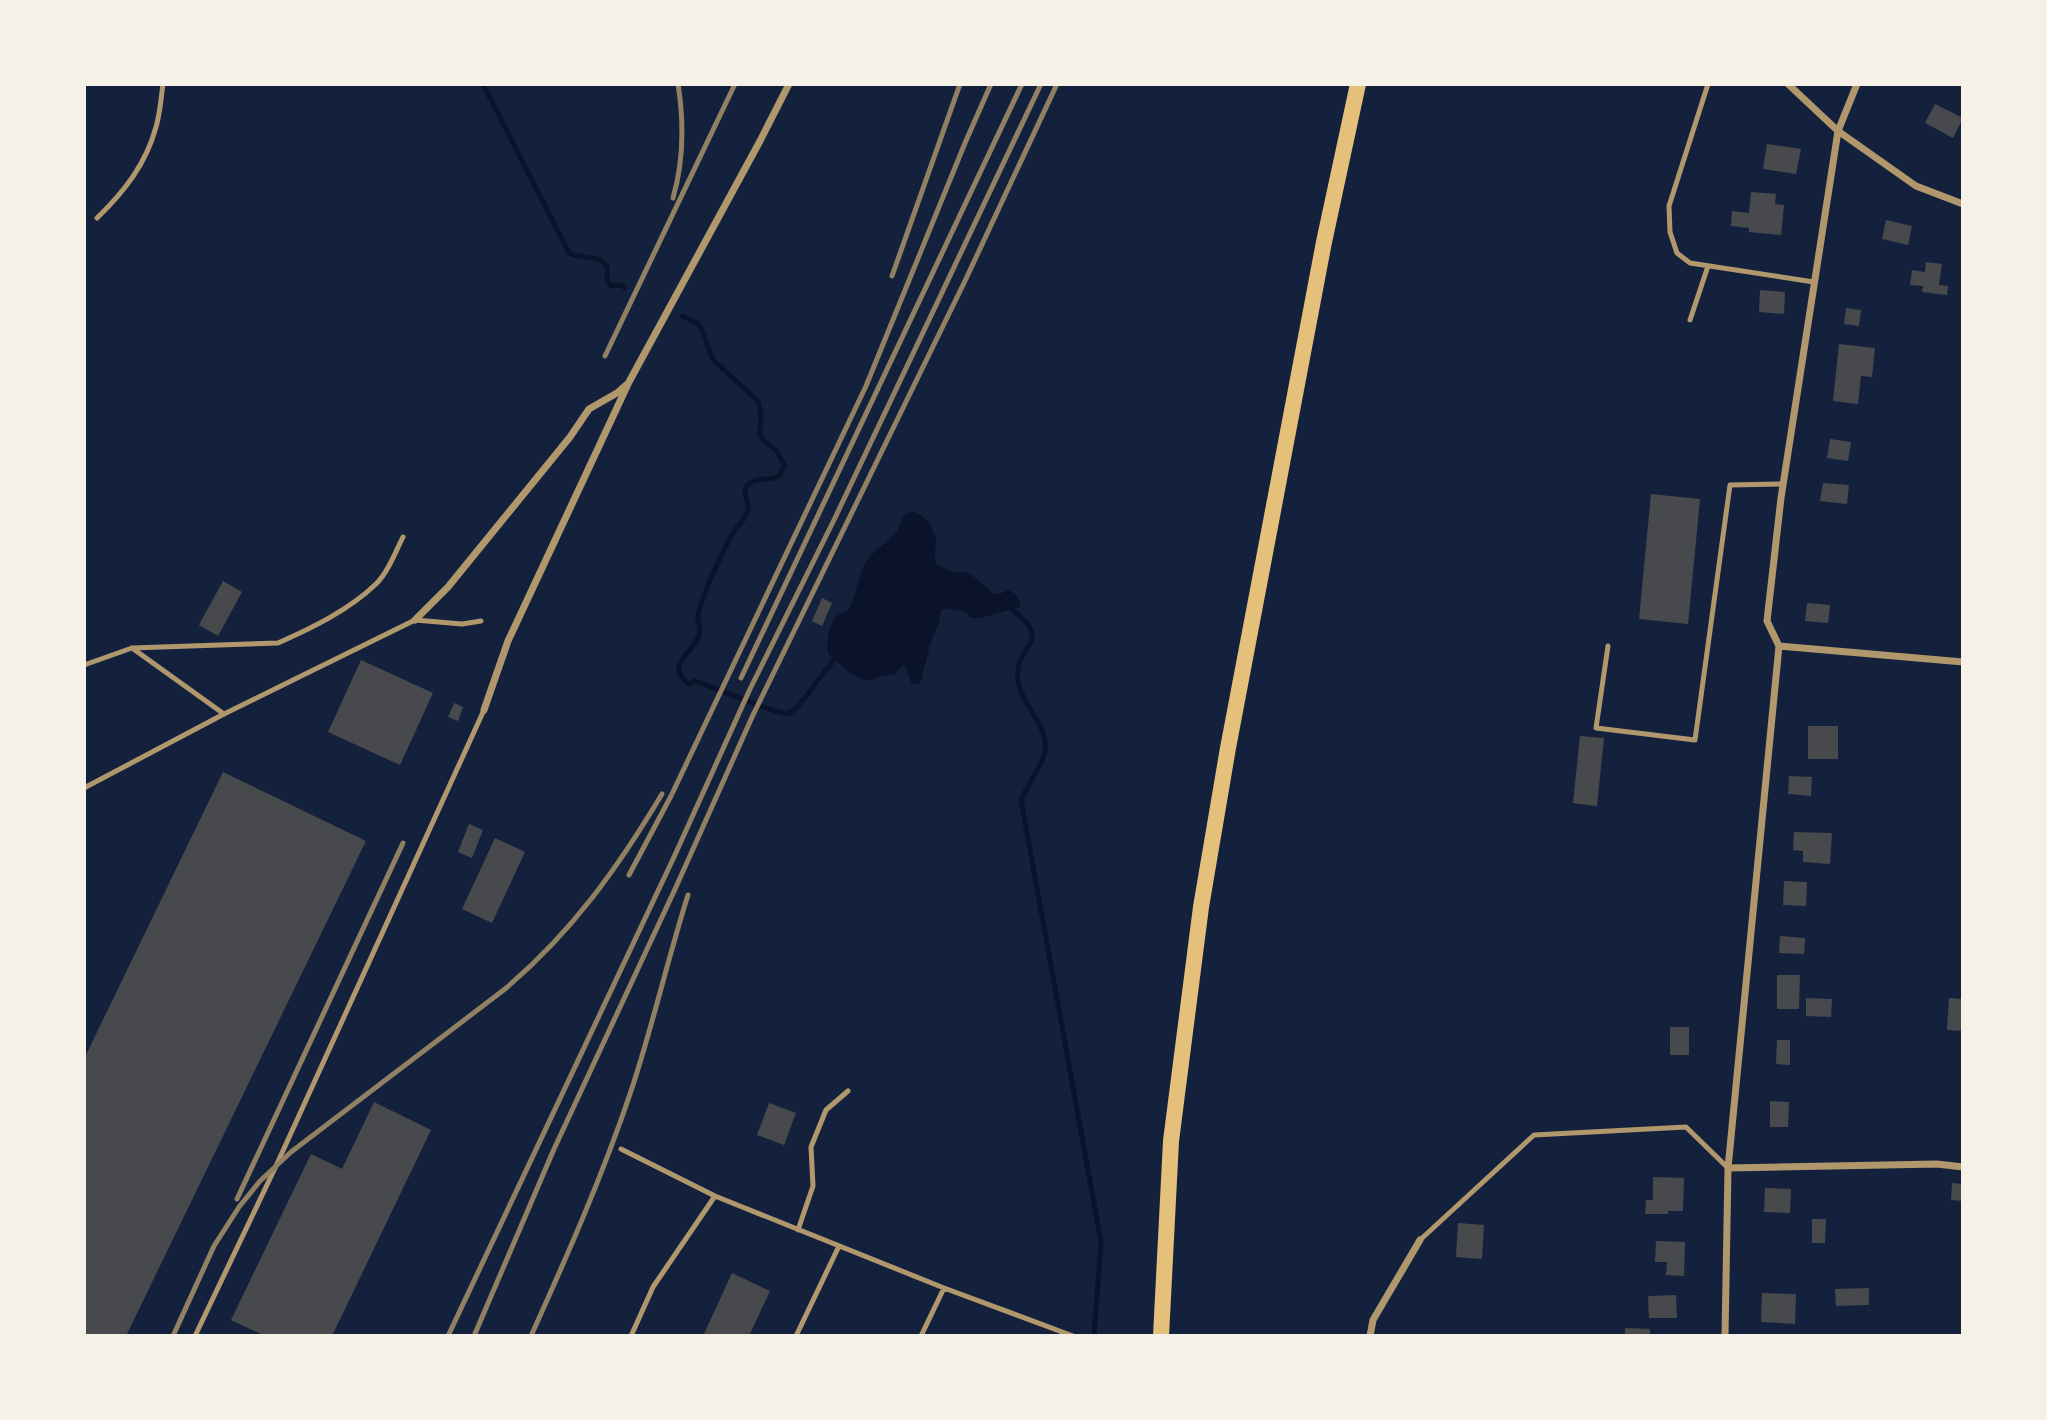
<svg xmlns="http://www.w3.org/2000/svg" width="2047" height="1420" viewBox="0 0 2047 1420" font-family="'Work Sans',sans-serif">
  <rect width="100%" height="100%" fill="#14213d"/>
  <path fill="#0b132b" d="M 912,511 C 925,515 935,527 936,542 C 936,551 933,556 937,565 L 953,572 L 968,572 L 994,594 L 1002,593 L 1008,590 C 1016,593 1021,599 1020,607 L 980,618 L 971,618 L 965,612 L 946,608 L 941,611 L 939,623 L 930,645 L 921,681 L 917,684 L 912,684 L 904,664 C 892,678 897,673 881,676 C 878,677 875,680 871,680 C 855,681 841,664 829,655 C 825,645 829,627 835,618 C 839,613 845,613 849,609 C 854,603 859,576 863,567 C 871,551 886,544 897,531 C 903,523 900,515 912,511 Z"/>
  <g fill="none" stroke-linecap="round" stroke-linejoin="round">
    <path stroke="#0b132b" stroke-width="5" d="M 483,84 L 569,253 C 579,259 599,255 606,265 C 610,273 603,276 611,286 L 622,285 L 625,288
      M 682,316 L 697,323 L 702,330 L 713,360 L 758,401 L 761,414 L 760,435 L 764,441 L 777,451 L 784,465 C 784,466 780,474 780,475 C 772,483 746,473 745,493 C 745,498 749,503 748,509 C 746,520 736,527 731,536 C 719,559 707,585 699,610 C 695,621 702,626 699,635 C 696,651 662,665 689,684 L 695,681 L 769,709 L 787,714 C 803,708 822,669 840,655
      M 1009,607 C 1058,643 1013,642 1018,681 C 1021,705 1049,725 1045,751 C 1044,762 1026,788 1021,800 L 1101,1242 L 1094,1336"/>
  </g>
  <path fill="#48494c" d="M 1935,104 L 1963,118 L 1953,138 L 1925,123 Z
    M 1767,144 L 1801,149 L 1796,174 L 1763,169 Z
    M 1751,192 L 1776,194 L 1775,204 L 1784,205 L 1781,235 L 1749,232 L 1749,228 L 1731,226 L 1732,211 L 1749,213 Z
    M 1886,220 L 1912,226 L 1908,245 L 1882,239 Z
    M 1926,262 L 1942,264 L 1939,285 L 1948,286 L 1947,295 L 1922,292 L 1923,286 L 1910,285 L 1912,270 L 1925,272 Z
    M 1760,290 L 1785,292 L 1784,314 L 1759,312 Z
    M 1846,308 L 1861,310 L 1859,326 L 1844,324 Z
    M 1839,344 L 1875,348 L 1872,377 L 1861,376 L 1858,404 L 1833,401 Z
    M 1830,439 L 1851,442 L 1848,461 L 1827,458 Z
    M 1823,483 L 1849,485 L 1847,504 L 1820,501 Z
    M 1651,494 L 1700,499 L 1688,624 L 1639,619 Z
    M 223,581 L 242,592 L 218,636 L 199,625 Z
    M 822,598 L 832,603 L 822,626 L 812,621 Z
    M 1807,603 L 1830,605 L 1828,623 L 1805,621 Z
    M 361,660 L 433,693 L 400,765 L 328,732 Z
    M 454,703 L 463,707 L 458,721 L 448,717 Z
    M 1808,726 L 1838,726 L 1838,759 L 1808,759 Z
    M 1580,736 L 1604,738 L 1597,806 L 1573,803 Z
    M 223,772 L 366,841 L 126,1336 L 84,1336 L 84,1059 Z
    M 1789,776 L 1812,777 L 1811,796 L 1788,794 Z
    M 469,824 L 483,830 L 472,858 L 458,852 Z
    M 1794,832 L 1832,833 L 1830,864 L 1803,862 L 1803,851 L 1793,850 Z
    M 495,838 L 525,852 L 492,923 L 462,909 Z
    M 1784,881 L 1807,882 L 1806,906 L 1783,905 Z
    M 1780,936 L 1805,938 L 1804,954 L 1779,953 Z
    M 1777,975 L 1800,975 L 1799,1009 L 1777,1009 Z
    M 1806,998 L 1832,999 L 1831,1017 L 1806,1016 Z
    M 1949,998 L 1963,999 L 1963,1031 L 1947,1030 Z
    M 1670,1027 L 1689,1027 L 1689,1055 L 1670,1055 Z
    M 1777,1040 L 1790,1040 L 1790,1065 L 1776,1064 Z
    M 1770,1101 L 1789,1102 L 1788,1127 L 1770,1127 Z
    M 374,1102 L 431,1130 L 332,1336 L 265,1336 L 231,1320 L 311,1154 L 342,1169 Z
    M 769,1103 L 796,1113 L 784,1145 L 757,1135 Z
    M 1653,1177 L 1684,1178 L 1683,1211 L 1668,1211 L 1668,1214 L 1645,1214 L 1646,1200 L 1653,1200 Z
    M 1952,1183 L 1963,1184 L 1963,1201 L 1951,1200 Z
    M 1765,1188 L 1791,1189 L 1790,1213 L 1764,1212 Z
    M 1812,1219 L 1826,1219 L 1825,1243 L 1812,1243 Z
    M 1458,1223 L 1484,1225 L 1482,1259 L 1456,1257 Z
    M 1656,1241 L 1685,1242 L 1684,1276 L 1666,1275 L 1667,1262 L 1655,1262 Z
    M 732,1273 L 770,1291 L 749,1336 L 703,1336 Z
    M 1869,1288 L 1869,1305 L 1836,1306 L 1835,1289 Z
    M 1762,1293 L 1796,1294 L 1795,1324 L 1761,1322 Z
    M 1676,1295 L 1677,1318 L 1649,1318 L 1648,1296 Z
    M 1625,1328 L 1650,1329 L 1650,1336 L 1625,1336 Z"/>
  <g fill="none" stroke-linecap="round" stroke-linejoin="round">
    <path stroke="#b1986c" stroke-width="5" d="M 1708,84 L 1669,206 L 1670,232 L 1677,253 L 1690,263 L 1814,282
      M 97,218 C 124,192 146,164 156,127 C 160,114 161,98 163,84
      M 1690,320 L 1708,266
      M 1608,646 L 1596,728 L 1695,740 L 1730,485 L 1783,484
      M 132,648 L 224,714
      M 84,665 L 132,648 L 278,643 C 312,628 349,610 376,584 C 388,572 395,553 403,537
      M 84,788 L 224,714 L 415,620 L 462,624 L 481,621
      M 621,1149 L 715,1196 L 944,1288 L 1073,1336
      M 798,1230 L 813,1186 L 811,1147 L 826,1110 L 848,1091
      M 1420,1240 L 1534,1135 L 1686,1127 L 1728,1168
      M 195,1336 L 276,1166 L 484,710
      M 631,1336 L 653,1287 L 715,1196
      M 796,1336 L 839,1246
      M 921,1336 L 944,1288"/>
    <path stroke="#b1986c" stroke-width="7" d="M 1788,84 L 1838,131 L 1916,186 L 1963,204
      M 415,620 L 448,587 L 570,437 L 589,409 L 617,393 L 626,385
      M 1779,646 L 1963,662
      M 484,710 L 508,641 L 629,382 L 760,141 L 789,84
      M 1728,1168 L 1937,1164 L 1963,1167
      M 1370,1336 L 1373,1320 L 1420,1240
      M 1725,1336 L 1728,1168 L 1779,646 L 1767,621 L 1781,498 L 1838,131 L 1857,84"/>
    <path stroke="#e5c07b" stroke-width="16" d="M 1161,1336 L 1171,1141 L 1201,907 L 1228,748 L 1324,242 L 1358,84"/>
    <path stroke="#918062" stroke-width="5" d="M 673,198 C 684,160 684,122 678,84
      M 892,276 L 960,84
      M 605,356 L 735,84
      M 741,678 L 1022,84
      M 629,875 L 671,796 L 866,386 L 965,143 L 991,84
      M 237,1199 L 403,843
      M 173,1336 L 214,1246 L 239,1207 L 260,1181 L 291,1152 L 505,989 C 572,932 617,869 662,794
      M 448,1336 L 674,857 L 750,689 L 834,520 L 1041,84
      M 474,1336 L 554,1149 L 676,887 L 753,715 L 964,283 L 1057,84
      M 531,1336 C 567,1256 602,1177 630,1094 C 652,1029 667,961 688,895"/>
  </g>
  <rect width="2047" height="1420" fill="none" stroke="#f6f1e7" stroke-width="172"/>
</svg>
